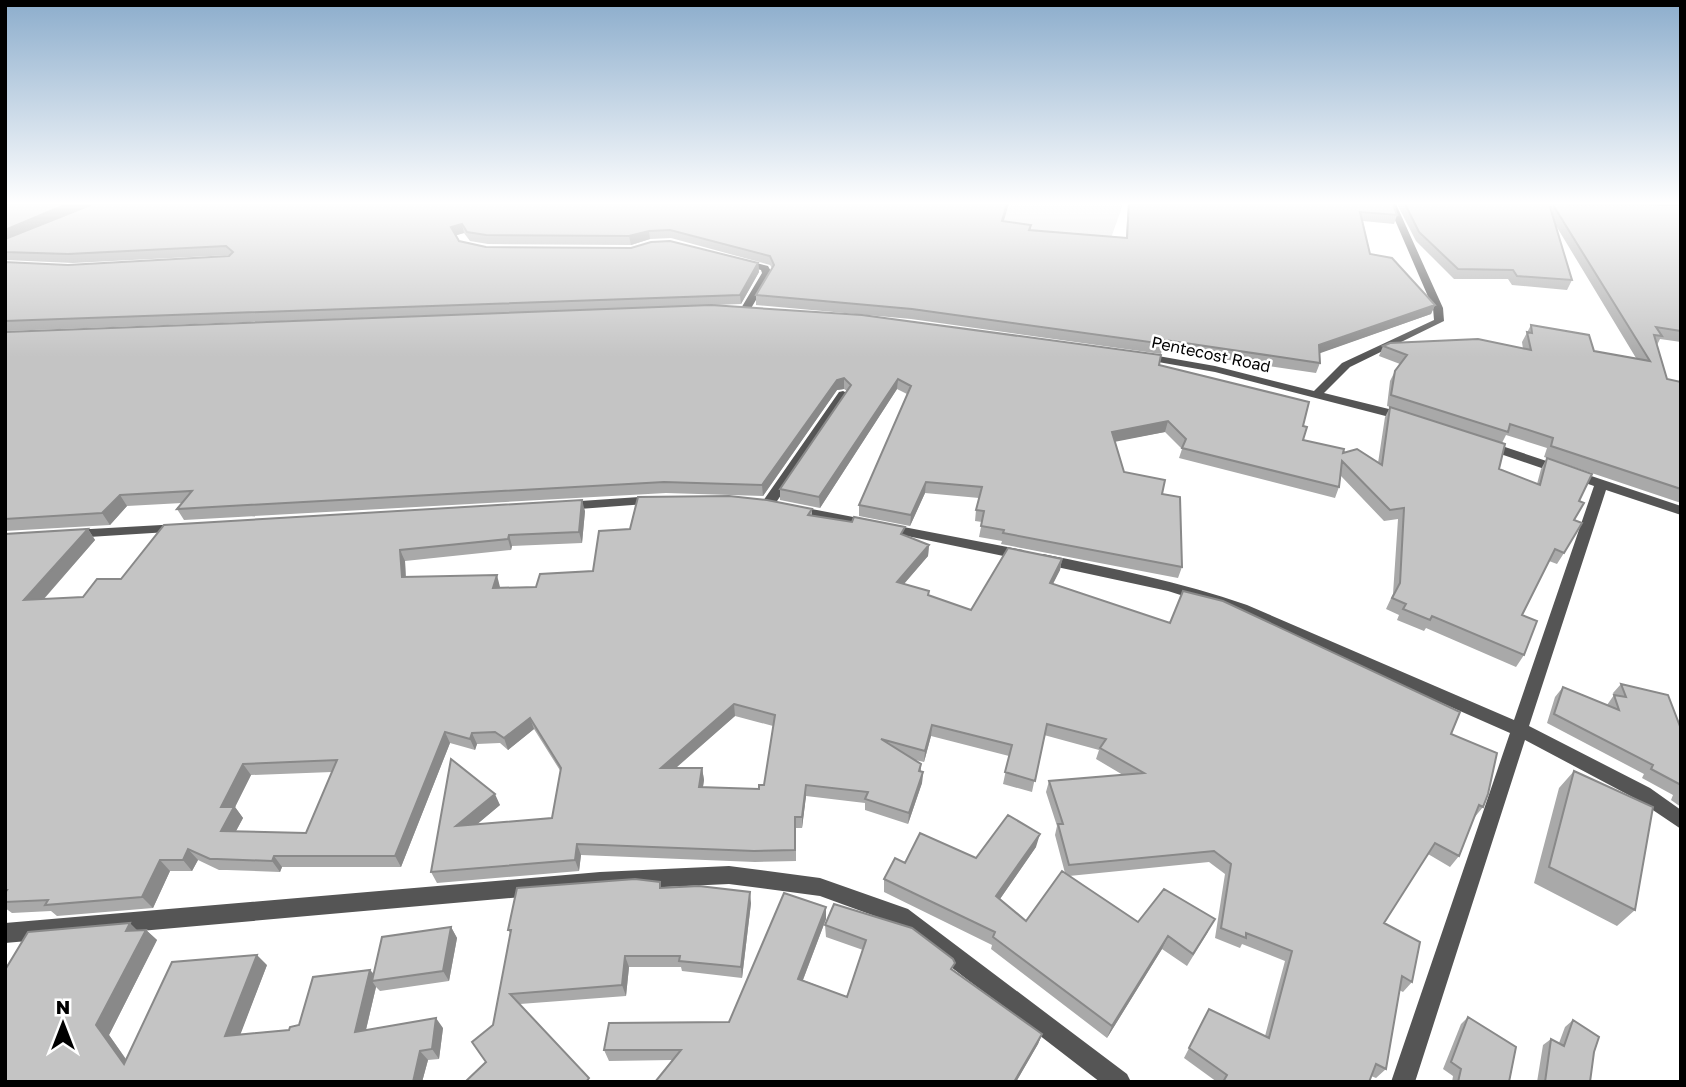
<svg xmlns="http://www.w3.org/2000/svg" width="1686" height="1087" viewBox="0 0 1686 1087" font-family="'Golos Text',sans-serif">
  <rect width="100%" height="100%" fill="#fff"/>
  <path fill="#dcdcdc" d="M 1011,204 L 1123,204 L 1110,241 L 998,226 Z"/>
  <g fill="none" stroke-linecap="round" stroke-linejoin="round">
    <path fill="#555" fill-rule="evenodd" d="M 1388,204 L 1396,204 L 1443,308 L 1444,321 L 1350,367 L 1324,393 L 1409,414 L 1409,420 L 1405,421 L 1215,372 L 1141,359 L 1136,356 L 1141,353 L 1215,366 L 1314,391 L 1342,363 L 1434,320 L 1433,308 Z
      M 741,259 L 768,266 L 772,273 L 750,310 L 745,313 L 740,310 L 762,273 L 761,270 L 738,264 L 738,260 Z
      M 843,391 L 849,394 L 773,507 L 763,507 L 761,504 L 763,501 L 839,392 Z
      M 1487,441 L 1681,506 L 1681,515 L 1606,490 L 1529,726 L 1650,788 L 1681,810 L 1681,829 L 1638,800 L 1525,740 L 1415,1082 L 1391,1082 L 1510,733 L 1237,613 L 1168,591 L 1043,564 L 1036,559 L 1043,554 C 1112,568 1181,582 1247,605 L 1514,720 L 1594,486 L 1483,448 L 1481,445 Z
      M 654,496 L 659,497 L 661,500 L 659,503 L 566,510 L 559,506 L 566,502 Z
      M 796,506 L 869,520 L 876,524 L 869,528 L 791,513 L 789,510 L 791,507 Z
      M 179,524 L 184,525 L 186,528 L 184,531 L 73,538 L 66,534 L 73,530 Z
      M 888,524 L 1023,550 L 1030,555 L 1023,560 L 883,531 L 881,528 L 883,525 Z
      M 729,866 L 820,878 L 908,909 L 1127,1074 L 1131,1082 L 1100,1082 L 894,923 L 820,896 L 729,884 L 600,890 L 5,943 L 5,923 L 600,872 Z"/>
  </g>
  <path fill="#a9a9a9" fill-rule="evenodd" d="M 5,204 L 1004,221 L 1031,225 L 1031,230 L 1126,238 L 1128,204 L 1393,204 L 1397,215 L 1394,224 L 1363,221 L 1370,254 L 1435,305 L 1431,314 L 1319,353 L 1320,363 L 1316,373 L 1162,350 L 1161,354 L 911,319 L 756,305 L 756,295 L 772,268 L 770,265 L 671,238 L 650,239 L 631,245 L 488,244 L 470,241 L 464,233 L 456,235 L 459,241 L 486,247 L 758,263 L 759,272 L 741,304 L 715,305 L 1159,365 L 1303,426 L 1303,440 L 1378,463 L 1385,417 L 1390,407 L 1387,406 L 1390,381 L 1395,371 L 1400,364 L 1379,356 L 1383,346 L 1523,349 L 1522,342 L 1531,325 L 1594,351 L 1636,358 L 1555,224 L 1572,280 L 1567,290 L 1512,285 L 1508,279 L 1454,279 L 1416,241 L 1397,204 L 1681,204 L 1681,342 L 1660,339 L 1657,345 L 1667,379 L 1681,382 L 1681,503 L 1544,457 L 1547,448 L 1506,435 L 1502,443 L 1499,469 L 1537,484 L 1541,469 L 1547,458 L 1579,501 L 1564,553 L 1557,564 L 1549,561 L 1522,615 L 1524,655 L 1516,667 L 1426,628 L 1424,631 L 1397,620 L 1399,615 L 1386,609 L 1393,594 L 1398,519 L 1384,521 L 1341,476 L 1339,487 L 1335,498 L 1179,458 L 1182,449 L 1165,432 L 1115,441 L 1124,472 L 1162,494 L 1182,567 L 1178,578 L 1001,544 L 1002,541 L 979,537 L 982,522 L 975,521 L 976,510 L 979,498 L 925,493 L 910,526 L 859,516 L 859,505 L 907,394 L 897,389 L 820,508 L 780,500 L 780,489 L 847,391 L 844,389 L 837,390 L 763,496 L 666,493 L 184,520 L 177,509 L 182,503 L 127,506 L 110,525 L 5,531 L 5,332 L 497,313 L 5,331 L 5,262 L 68,265 L 229,256 L 230,255 L 73,263 L 5,260 Z
    M 812,509 L 812,515 L 904,536 L 929,545 L 928,556 L 904,584 L 929,595 L 971,610 L 1062,559 L 1060,570 L 1053,584 L 1451,734 L 1483,807 L 1474,818 L 1459,856 L 1450,867 L 1428,854 L 1384,923 L 1412,982 L 1403,992 L 1399,990 L 1386,1069 L 1376,1078 L 1371,1076 L 1369,1082 L 1217,1082 L 1184,1058 L 1209,1009 L 1265,1036 L 1285,961 L 1242,944 L 1240,948 L 1215,938 L 1225,874 L 1209,862 L 1069,876 L 1138,922 L 1208,932 L 1187,966 L 1162,949 L 1107,1038 L 991,949 L 992,945 L 884,892 L 884,879 L 905,863 L 976,858 L 1036,847 L 1000,899 L 1026,921 L 1065,873 L 1055,835 L 1057,826 L 1046,792 L 1049,781 L 1123,775 L 1096,759 L 1099,750 L 1044,735 L 1032,792 L 1003,784 L 1009,756 L 931,736 L 924,762 L 915,760 L 921,764 L 921,771 L 923,772 L 922,783 L 908,824 L 865,810 L 865,803 L 806,796 L 802,828 L 796,828 L 796,861 L 755,862 L 581,855 L 579,871 L 437,883 L 431,872 L 451,759 L 500,805 L 477,824 L 552,818 L 561,772 L 534,729 L 508,750 L 500,743 L 477,744 L 475,750 L 450,743 L 401,867 L 282,867 L 280,872 L 227,870 L 219,870 L 198,860 L 192,871 L 170,871 L 153,908 L 57,916 L 51,911 L 12,913 L 5,908 L 5,534 L 88,529 L 95,540 L 44,599 L 83,597 L 121,579 L 585,511 L 582,543 L 512,546 L 511,550 L 405,561 L 406,577 L 500,587 L 500,588 L 536,587 L 593,571 L 630,529 ZM 735,716 L 773,726 L 764,785 L 759,789 L 703,787 L 704,780 L 702,768 L 676,768 ZM 332,772 L 306,833 L 236,831 L 243,818 L 235,807 L 251,775 Z
    M 1621,684 L 1681,729 L 1681,807 L 1671,800 L 1673,795 L 1642,778 L 1644,774 L 1547,723 L 1555,697 L 1563,687 L 1607,705 L 1614,695 L 1613,693 Z
    M 1574,771 L 1635,910 L 1617,926 L 1534,883 L 1559,788 Z
    M 662,888 L 751,903 L 742,978 L 682,971 L 681,967 L 629,967 L 626,996 L 520,1004 L 486,1062 L 472,1042 L 493,1025 L 511,934 L 508,930 Z
    M 826,907 L 826,919 L 803,980 L 847,997 L 863,950 L 826,937 L 825,925 L 954,970 L 1042,1034 L 1038,1044 L 1016,1082 L 655,1082 L 672,1060 L 609,1061 L 604,1050 L 729,1022 Z
    M 451,927 L 457,938 L 449,981 L 380,991 L 376,987 L 366,1030 L 443,1028 L 439,1059 L 428,1060 L 422,1082 L 5,1082 L 137,930 L 146,930 L 157,940 L 109,1035 L 126,1059 L 267,965 L 240,1034 L 289,1030 L 299,1025 L 370,970 L 374,974 Z
    M 1468,1017 L 1509,1082 L 1452,1082 L 1453,1076 L 1443,1069 L 1461,1024 Z
    M 1573,1020 L 1594,1052 L 1590,1082 L 1537,1082 L 1543,1045 L 1551,1039 L 1559,1043 L 1565,1027 Z"/>
  <path fill="#898989" d="M 67,204 L 92,204 L 5,241 L 5,230 Z
    M 1007,204 L 1009,204 L 1001,230 L 1002,221 Z
    M 462,224 L 464,233 L 454,236 L 451,227 Z
    M 649,231 L 650,239 L 631,245 L 629,236 Z
    M 758,263 L 759,272 L 741,304 L 740,295 Z
    M 1435,305 L 1431,314 L 1315,355 L 1319,345 Z
    M 844,378 L 844,389 L 837,390 L 763,496 L 762,485 L 837,380 Z
    M 898,379 L 897,389 L 820,508 L 819,497 Z
    M 1168,421 L 1165,432 L 1109,443 L 1112,432 Z
    M 926,482 L 925,493 L 910,526 L 911,515 Z
    M 120,495 L 127,506 L 110,525 L 102,513 Z
    M 582,500 L 585,511 L 582,543 L 579,532 Z
    M 88,529 L 95,540 L 33,611 L 24,600 Z
    M 509,535 L 512,546 L 511,550 L 508,539 Z
    M 929,545 L 928,556 L 896,593 L 897,582 Z
    M 400,550 L 405,561 L 406,588 L 402,577 Z
    M 1062,559 L 1060,570 L 1047,595 L 1050,583 Z
    M 497,575 L 500,587 L 497,599 L 493,588 Z
    M 734,704 L 735,716 L 663,779 L 661,768 Z
    M 530,718 L 534,729 L 508,750 L 504,738 Z
    M 932,725 L 931,736 L 924,762 L 925,751 Z
    M 445,732 L 450,743 L 401,867 L 395,856 Z
    M 472,733 L 477,744 L 475,750 L 470,739 Z
    M 243,764 L 251,775 L 235,807 L 243,818 L 230,842 L 221,831 L 221,807 Z
    M 702,768 L 704,780 L 701,798 L 699,787 Z
    M 923,772 L 922,783 L 908,824 L 909,813 Z
    M 806,785 L 806,796 L 802,828 L 802,817 Z
    M 495,794 L 500,805 L 462,837 L 456,826 Z
    M 1040,834 L 1036,847 L 993,909 L 996,896 Z
    M 577,844 L 581,855 L 579,871 L 575,860 Z
    M 188,849 L 198,860 L 192,871 L 183,860 Z
    M 274,856 L 282,867 L 280,872 L 272,861 Z
    M 160,860 L 170,871 L 153,908 L 142,897 Z
    M 750,892 L 751,903 L 742,978 L 741,967 Z
    M 826,907 L 826,919 L 799,990 L 798,979 Z
    M 130,923 L 141,934 L 126,931 Z
    M 451,927 L 457,938 L 449,981 L 443,971 Z
    M 146,930 L 157,940 L 109,1035 L 136,1074 L 124,1064 L 96,1025 Z
    M 1168,936 L 1162,949 L 1107,1038 L 1112,1026 Z
    M 257,955 L 267,965 L 236,1046 L 225,1036 Z
    M 625,956 L 629,967 L 626,996 L 622,985 Z
    M 370,970 L 378,980 L 372,981 L 376,987 L 363,1042 L 355,1032 Z
    M 436,1018 L 443,1028 L 439,1059 L 432,1049 Z
    M 1042,1034 L 1038,1044 L 1016,1082 L 1014,1082 Z
    M 420,1051 L 428,1060 L 422,1082 L 413,1082 Z"/>
  <path fill="#c4c4c4" stroke="#898989" stroke-width="2" fill-rule="evenodd" d="M 5,204 L 67,204 L 5,230 Z
    M 93,204 L 1007,204 L 1002,221 L 1031,225 L 1029,230 L 1127,238 L 1129,204 L 1393,204 L 1397,215 L 1360,212 L 1370,254 L 1392,258 L 1435,305 L 1319,345 L 1320,363 L 1165,340 L 1164,344 L 912,309 L 756,295 L 774,265 L 770,256 L 670,230 L 649,231 L 629,236 L 486,235 L 467,232 L 462,224 L 451,227 L 459,241 L 486,247 L 631,248 L 651,242 L 670,241 L 758,263 L 740,295 L 5,321 L 5,262 L 68,265 L 229,256 L 233,252 L 226,246 L 68,254 L 5,252 L 5,239 Z
    M 1405,204 L 1681,205 L 1681,331 L 1656,327 L 1662,336 L 1654,335 L 1667,379 L 1681,382 L 1681,489 L 1551,446 L 1553,438 L 1510,424 L 1508,432 L 1391,395 L 1395,371 L 1407,355 L 1383,346 L 1390,343 L 1478,339 L 1531,350 L 1527,332 L 1532,333 L 1531,325 L 1589,335 L 1594,351 L 1650,361 L 1553,205 L 1550,207 L 1572,280 L 1517,276 L 1513,270 L 1458,269 L 1419,232 Z
    M 711,305 L 862,315 L 1161,355 L 1159,365 L 1309,402 L 1303,426 L 1307,427 L 1303,440 L 1344,449 L 1343,453 L 1357,449 L 1382,465 L 1390,407 L 1505,444 L 1499,469 L 1540,485 L 1547,458 L 1592,474 L 1579,501 L 1584,503 L 1574,520 L 1582,523 L 1564,553 L 1555,549 L 1522,615 L 1537,621 L 1524,655 L 1432,616 L 1430,620 L 1403,609 L 1406,604 L 1392,598 L 1400,583 L 1404,508 L 1390,510 L 1342,461 L 1339,487 L 1182,448 L 1186,439 L 1168,421 L 1112,432 L 1124,472 L 1165,480 L 1162,494 L 1180,497 L 1182,567 L 1003,533 L 1004,530 L 981,526 L 984,511 L 976,510 L 982,487 L 926,482 L 911,515 L 859,505 L 911,386 L 898,379 L 819,497 L 780,489 L 851,385 L 844,378 L 837,380 L 762,485 L 664,482 L 177,509 L 192,491 L 120,495 L 102,513 L 5,519 L 5,332 Z
    M 729,496 L 767,500 L 812,509 L 808,515 L 852,522 L 854,517 L 905,527 L 901,534 L 929,545 L 897,582 L 929,591 L 928,595 L 971,610 L 1008,548 L 1062,559 L 1050,583 L 1170,623 L 1183,591 L 1223,601 L 1460,712 L 1451,734 L 1497,753 L 1488,794 L 1483,807 L 1479,805 L 1459,856 L 1435,843 L 1384,923 L 1420,942 L 1412,982 L 1402,976 L 1386,1069 L 1376,1064 L 1369,1082 L 1223,1082 L 1227,1075 L 1189,1048 L 1209,1009 L 1269,1038 L 1292,951 L 1246,933 L 1246,938 L 1221,928 L 1231,864 L 1214,851 L 1069,865 L 1058,824 L 1063,824 L 1049,781 L 1144,773 L 1100,748 L 1106,739 L 1047,724 L 1035,781 L 1005,772 L 1012,745 L 932,725 L 925,751 L 881,739 L 921,764 L 919,771 L 923,772 L 909,813 L 865,799 L 868,792 L 806,785 L 802,817 L 795,817 L 795,850 L 754,851 L 577,844 L 575,860 L 431,872 L 451,759 L 495,794 L 456,826 L 552,818 L 561,768 L 530,718 L 504,738 L 495,732 L 472,733 L 470,739 L 445,732 L 395,856 L 274,856 L 272,861 L 217,859 L 210,859 L 188,849 L 183,860 L 160,860 L 142,897 L 45,905 L 48,900 L 5,902 L 5,893 L 7,890 L 5,890 L 5,534 L 88,529 L 24,600 L 83,597 L 97,579 L 121,579 L 164,525 L 582,500 L 579,532 L 509,535 L 508,539 L 400,550 L 402,577 L 497,575 L 493,588 L 536,587 L 540,574 L 593,571 L 599,531 L 630,529 L 638,497 ZM 734,704 L 775,715 L 764,785 L 759,785 L 759,789 L 699,787 L 702,768 L 661,768 ZM 337,760 L 306,833 L 221,831 L 234,807 L 221,807 L 243,764 Z
    M 1621,684 L 1668,695 L 1681,729 L 1681,785 L 1651,769 L 1653,765 L 1554,714 L 1563,687 L 1619,710 L 1614,695 L 1626,697 Z
    M 1574,771 L 1653,807 L 1635,910 L 1549,867 Z
    M 1008,815 L 1040,834 L 996,896 L 1026,921 L 1062,871 L 1138,922 L 1164,889 L 1215,919 L 1193,954 L 1168,936 L 1112,1026 L 993,937 L 995,932 L 884,879 L 895,858 L 905,863 L 920,833 L 976,858 Z
    M 635,879 L 660,882 L 660,888 L 699,886 L 750,892 L 741,967 L 679,961 L 680,956 L 625,956 L 622,985 L 510,994 L 589,1078 L 586,1082 L 465,1082 L 486,1062 L 472,1042 L 493,1025 L 511,930 L 508,930 L 517,888 Z
    M 784,893 L 826,907 L 798,979 L 847,997 L 866,940 L 825,925 L 834,904 L 912,928 L 953,959 L 955,963 L 951,969 L 1042,1034 L 1014,1082 L 655,1082 L 681,1050 L 604,1050 L 609,1023 L 729,1022 Z
    M 130,923 L 126,931 L 146,930 L 96,1025 L 124,1064 L 172,962 L 257,955 L 225,1036 L 289,1030 L 290,1027 L 299,1025 L 313,977 L 370,970 L 355,1032 L 436,1018 L 432,1049 L 420,1051 L 413,1082 L 5,1082 L 5,970 L 28,932 Z
    M 451,927 L 443,971 L 372,981 L 382,937 Z
    M 1468,1017 L 1516,1047 L 1509,1082 L 1458,1082 L 1461,1069 L 1451,1062 Z
    M 1573,1020 L 1599,1037 L 1594,1052 L 1590,1082 L 1545,1082 L 1551,1039 L 1564,1046 Z"/>
  <linearGradient id="sky" x2="0" y2="1"><stop stop-color="#8cadcc"/><stop offset="0.57" stop-color="#fff"/><stop offset="1" stop-color="#fff" stop-opacity="0"/></linearGradient>
  <rect width="1686" height="357" fill="url(#sky)"/>
  <g text-anchor="middle" stroke-width="5" stroke-linejoin="round" paint-order="stroke">
    <g font-size="16" fill="#000" stroke="#fff">
      <text transform="translate(1211 354) rotate(12)" y="6">Pentecost Road</text>
    </g>
  </g>
  <rect width="1686" height="1087" fill="none" stroke="#000000" stroke-width="14"/>
  <g transform="translate(63 1024)" stroke="#ffffff" stroke-width="5" paint-order="stroke">
  <path d="M0-5L12 26L0 18L-12 26Z" fill="#000000"/>
  <text y="-10" font-size="19" font-weight="bold" text-anchor="middle" fill="#000000">N</text>
  </g>
</svg>
